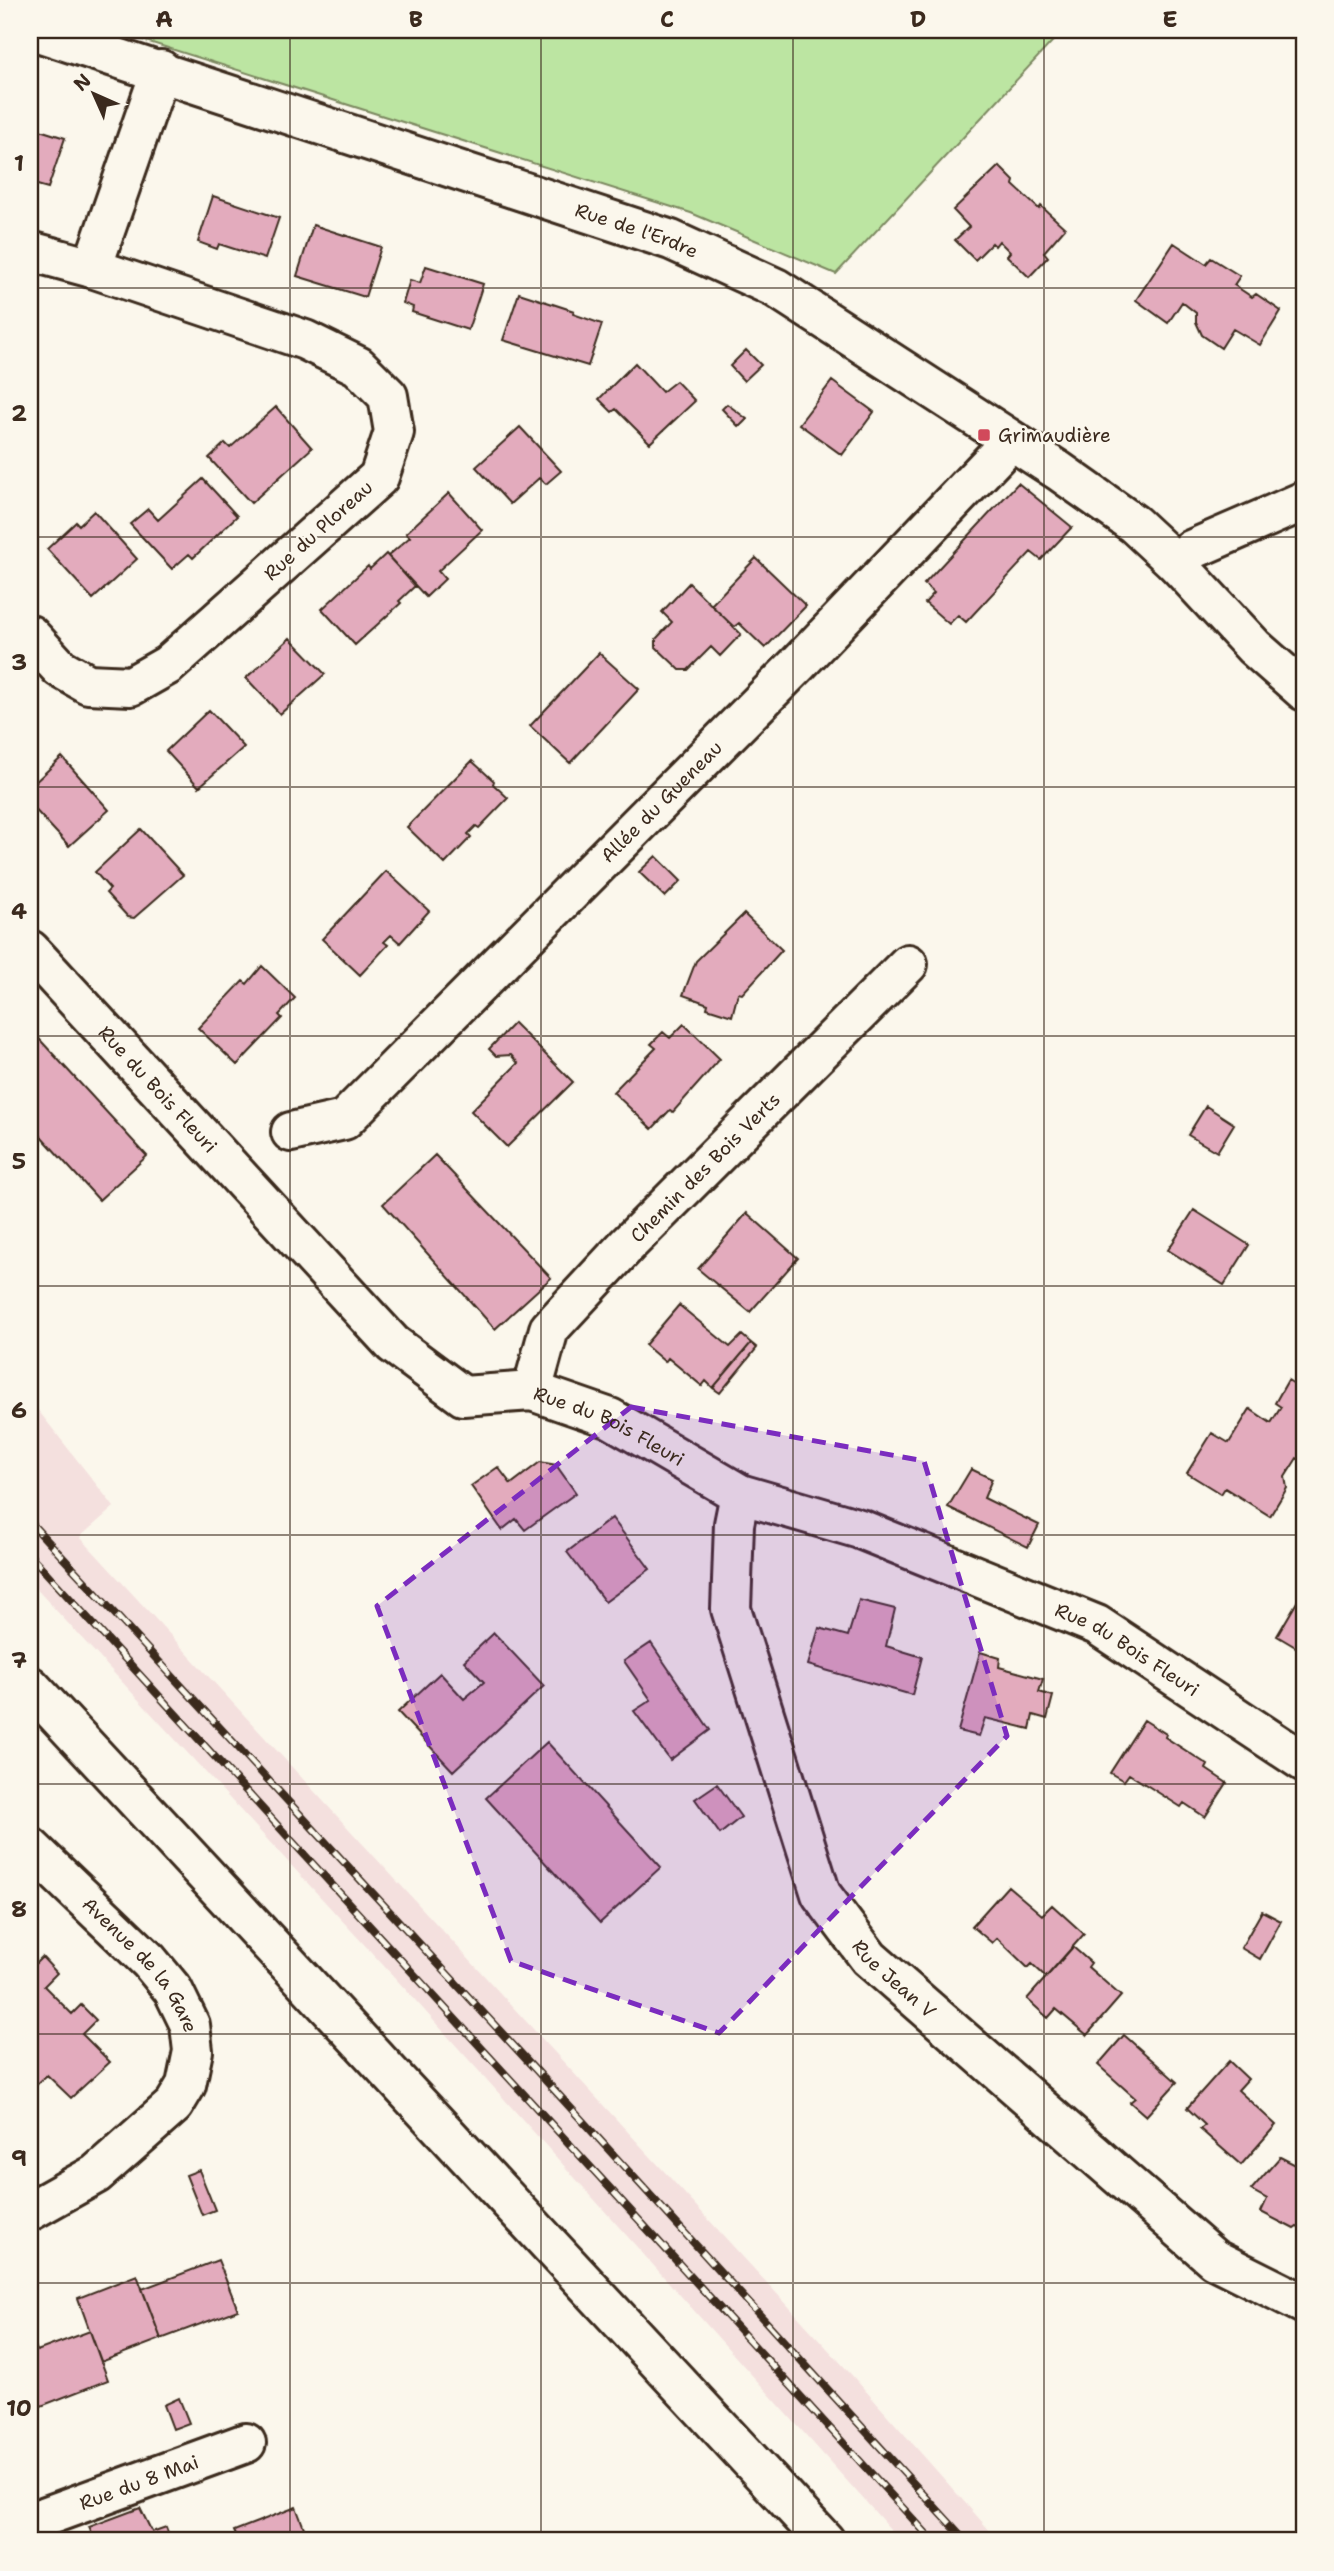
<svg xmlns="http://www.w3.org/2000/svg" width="1334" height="2571" viewBox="0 0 1334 2571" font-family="'Shantell Sans',sans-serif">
  <rect width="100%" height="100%" fill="#fbf7ec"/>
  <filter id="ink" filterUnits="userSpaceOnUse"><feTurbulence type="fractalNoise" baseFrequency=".0143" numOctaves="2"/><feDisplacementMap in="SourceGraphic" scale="14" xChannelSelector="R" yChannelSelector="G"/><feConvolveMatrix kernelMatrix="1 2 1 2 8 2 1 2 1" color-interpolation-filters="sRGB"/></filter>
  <g filter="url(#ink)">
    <path fill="#f4e0de" d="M 30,1400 L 114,1507 L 80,1537 L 849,2372 L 999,2541 L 901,2541 L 407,1991 L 30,1582 Z"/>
    <path fill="#bce5a2" stroke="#7c8860" stroke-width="2" d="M 111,30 L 1063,30 L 836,274 L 691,213 Z"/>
    <path fill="#e3abbd" stroke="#3b2a1e" stroke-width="2" d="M 30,127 L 65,138 L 48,188 L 30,183 Z
      M 999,166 L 1014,181 L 1013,185 L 1039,209 L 1041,206 L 1065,228 L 1044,252 L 1048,257 L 1029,277 L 1007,256 L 1010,252 L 999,241 L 995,246 L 992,243 L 975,260 L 955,240 L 969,227 L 953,210 Z
      M 213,196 L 279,218 L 265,259 L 219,244 L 217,249 L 198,242 Z
      M 313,225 L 381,247 L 365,297 L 297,276 Z
      M 1174,243 L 1206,264 L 1211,258 L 1240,276 L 1234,285 L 1252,297 L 1256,294 L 1281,311 L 1260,345 L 1233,329 L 1221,348 L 1202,335 L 1196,322 L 1196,313 L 1182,302 L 1168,323 L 1136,300 Z
      M 426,266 L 483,284 L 468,330 L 412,312 L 413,307 L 403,303 L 410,280 L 420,283 Z
      M 519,293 L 574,311 L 573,314 L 602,324 L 588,366 L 503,340 Z
      M 746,350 L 761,365 L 744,381 L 730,366 Z
      M 635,363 L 662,392 L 676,381 L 695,401 L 650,443 L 616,409 L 612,412 L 599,399 Z
      M 832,381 L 874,412 L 842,455 L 799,424 Z
      M 727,404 L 747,419 L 739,427 L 722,409 Z
      M 276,407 L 312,448 L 251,503 L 209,458 L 225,443 L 230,448 Z
      M 520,427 L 561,471 L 546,484 L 539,478 L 510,504 L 476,467 Z
      M 203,479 L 237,516 L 193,558 L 189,554 L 172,569 L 130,524 L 148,509 L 158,520 Z
      M 1018,483 L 1072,527 L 1041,560 L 1031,552 L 966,622 L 958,615 L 949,624 L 925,603 L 934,593 L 924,584 Z
      M 449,493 L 482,530 L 438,571 L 445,579 L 426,597 L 388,556 L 410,537 L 406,533 Z
      M 94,511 L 137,559 L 93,599 L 47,549 L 76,522 L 79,525 Z
      M 386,554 L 415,586 L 399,601 L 401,603 L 355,645 L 322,609 L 368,566 L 370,569 Z
      M 756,558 L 806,606 L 765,648 L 739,623 L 734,627 L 711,605 Z
      M 689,583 L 741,634 L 720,656 L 711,647 L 688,670 L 680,670 L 656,647 L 656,639 L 672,622 L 662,612 Z
      M 290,638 L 325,674 L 280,714 L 246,678 Z
      M 599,653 L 639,689 L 570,763 L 530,726 Z
      M 209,710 L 244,747 L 199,787 L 166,751 Z
      M 62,757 L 109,810 L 69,846 L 30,804 L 30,787 Z
      M 472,761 L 494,781 L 493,784 L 508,798 L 479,828 L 476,826 L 468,834 L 471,837 L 445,864 L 407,827 Z
      M 141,829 L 183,875 L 134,918 L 128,917 L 106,893 L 110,889 L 95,872 Z
      M 656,856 L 681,881 L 665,897 L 639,872 Z
      M 386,871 L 429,911 L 400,943 L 391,935 L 384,942 L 388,945 L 360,975 L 322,939 Z
      M 744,914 L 782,950 L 742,994 L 738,993 L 732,1016 L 707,1008 L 708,1004 L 683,995 L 696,961 Z
      M 262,966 L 295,998 L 279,1015 L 282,1018 L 237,1065 L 198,1028 L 243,981 L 247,984 Z
      M 514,1023 L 573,1082 L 507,1147 L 471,1111 L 518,1063 L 511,1055 L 496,1056 L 489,1049 Z
      M 684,1024 L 720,1059 L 673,1112 L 670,1110 L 652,1129 L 613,1092 L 656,1048 L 651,1044 L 663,1032 L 670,1038 Z
      M 30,1029 L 147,1156 L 99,1200 L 30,1124 Z
      M 1206,1106 L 1234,1124 L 1217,1152 L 1188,1135 Z
      M 435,1155 L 551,1278 L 495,1329 L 383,1204 Z
      M 1194,1210 L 1249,1245 L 1224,1285 L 1168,1250 Z
      M 747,1213 L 798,1258 L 750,1312 L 698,1269 Z
      M 679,1305 L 730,1347 L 742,1335 L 751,1343 L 713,1388 L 706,1381 L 702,1386 L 668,1358 L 665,1362 L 645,1345 Z
      M 751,1343 L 757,1348 L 720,1393 L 713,1388 Z
      M 1288,1380 L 1304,1390 L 1304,1462 L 1297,1458 L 1285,1477 L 1287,1488 L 1270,1516 L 1225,1488 L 1221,1494 L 1187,1473 L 1212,1433 L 1229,1443 L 1250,1409 L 1271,1423 L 1281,1407 L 1275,1403 Z
      M 540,1462 L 556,1465 L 576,1493 L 525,1530 L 516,1519 L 502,1530 L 471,1486 L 498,1467 L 511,1484 Z
      M 971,1469 L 992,1479 L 984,1498 L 1039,1525 L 1028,1547 L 948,1507 Z
      M 612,1518 L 650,1569 L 605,1602 L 567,1552 Z
      M 1304,1590 L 1304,1652 L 1277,1636 Z
      M 859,1600 L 895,1609 L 886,1646 L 922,1657 L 912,1695 L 808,1665 L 819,1628 L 848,1636 Z
      M 494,1633 L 544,1686 L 453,1771 L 398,1712 L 440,1673 L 464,1699 L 484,1682 L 464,1661 Z
      M 651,1643 L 710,1730 L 670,1760 L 634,1711 L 651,1700 L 624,1661 Z
      M 980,1652 L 1000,1658 L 999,1667 L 1043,1679 L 1039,1692 L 1053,1696 L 1047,1719 L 1033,1715 L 1030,1729 L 985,1718 L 979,1736 L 958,1731 Z
      M 1144,1720 L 1166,1734 L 1165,1737 L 1208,1765 L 1206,1769 L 1227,1783 L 1205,1817 L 1184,1803 L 1181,1807 L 1129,1774 L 1124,1781 L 1110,1773 Z
      M 547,1742 L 661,1867 L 600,1923 L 486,1798 Z
      M 717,1784 L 741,1817 L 720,1834 L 695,1799 Z
      M 1008,1886 L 1042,1915 L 1052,1905 L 1084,1934 L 1046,1977 L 1032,1964 L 1028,1968 L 997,1938 L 992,1943 L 972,1926 Z
      M 1262,1911 L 1281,1921 L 1260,1959 L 1241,1948 Z
      M 1073,1947 L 1091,1963 L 1088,1967 L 1121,1996 L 1087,2035 L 1056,2009 L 1048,2018 L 1027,1999 Z
      M 42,1957 L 57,1973 L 44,1986 L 72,2014 L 81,2005 L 96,2020 L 82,2034 L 110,2062 L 71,2098 L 47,2075 L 32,2089 L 30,2087 L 30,2056 L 34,2052 L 30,2048 L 30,1969 Z
      M 1124,2035 L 1177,2082 L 1146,2116 L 1130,2102 L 1135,2098 L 1098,2065 Z
      M 1229,2061 L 1248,2079 L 1238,2090 L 1276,2125 L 1241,2165 L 1200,2129 L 1205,2125 L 1187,2108 Z
      M 1280,2157 L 1304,2169 L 1304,2230 L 1297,2227 L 1294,2229 L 1261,2212 L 1267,2199 L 1251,2190 Z
      M 199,2170 L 215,2210 L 202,2215 L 186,2175 Z
      M 218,2260 L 238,2310 L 161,2339 L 142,2289 Z
      M 137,2275 L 161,2339 L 101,2362 L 78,2298 Z
      M 90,2331 L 108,2380 L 36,2408 L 30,2392 L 30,2334 L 37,2351 Z
      M 179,2398 L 189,2423 L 173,2429 L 164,2405 Z
      M 296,2507 L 309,2541 L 234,2541 L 238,2540 L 234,2531 Z
      M 140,2508 L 152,2532 L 166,2527 L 171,2541 L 95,2541 L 89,2527 Z"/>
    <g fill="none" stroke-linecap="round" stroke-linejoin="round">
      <g stroke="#3b2a1e" stroke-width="44">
        <g id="street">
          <path d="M 30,251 L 92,268 L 305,340 L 358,366 L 388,396 L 394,432 L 379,477 L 168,665 L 131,686 L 88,684 L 60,668 L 30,635"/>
          <path d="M 92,268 L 161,70"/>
          <path d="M 1176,563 L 1191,550 L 1304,501"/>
          <path id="s1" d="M 30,950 L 393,1344 L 463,1396 L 532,1391 L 610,1418 L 740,1494 L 860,1529 L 1097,1625 L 1304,1762"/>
          <path id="s2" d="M 291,1132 L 344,1120 L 798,664 L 1011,441"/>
          <path id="s3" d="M 532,1391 L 549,1329 L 627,1245 L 908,964"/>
          <path id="s4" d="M 740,1494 L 734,1524 L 731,1609 L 821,1894 L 869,1958 L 1214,2259 L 1304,2304"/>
          <path id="s5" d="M 30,2522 L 246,2443"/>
        </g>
      </g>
      <g stroke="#3b2a1e" stroke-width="44">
        <g id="secondary">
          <path id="s6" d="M 32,30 L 671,240 L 776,288 L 1059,471 L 1134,524 L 1176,563 L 1254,647 L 1304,691"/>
          <path d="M 30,1686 L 825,2541"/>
          <path id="s7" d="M 30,1847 L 149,1961 L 173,1990 L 190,2025 L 193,2051 L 186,2085 L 174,2105 L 96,2174 L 30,2211"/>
        </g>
      </g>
      <use href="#street" stroke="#fbf7ec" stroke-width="38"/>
      <use href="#secondary" stroke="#fbf7ec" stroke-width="38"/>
      <g stroke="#3b2a1e" stroke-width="8">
        <path id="rail" d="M 30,1522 L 536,2070 L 966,2541
          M 30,1555 L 933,2541"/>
      </g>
      <use href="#rail" stroke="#fbf7ec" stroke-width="5" stroke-dasharray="16" stroke-linecap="butt"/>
    </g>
  </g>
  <path fill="#7b2cbf" fill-opacity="0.2" stroke="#7b2cbf" stroke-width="5" stroke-dasharray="14 9" stroke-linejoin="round" d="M 631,1407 L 924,1461 L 1007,1736 L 719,2033 L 511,1961 L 377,1606 Z"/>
  <path fill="none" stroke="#3b2a1e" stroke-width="2" stroke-opacity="0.55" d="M 290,30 L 290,2541M 541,30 L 541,2541M 793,30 L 793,2541M 1044,30 L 1044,2541M 30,288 L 1304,288M 30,537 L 1304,537M 30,787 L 1304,787M 30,1036 L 1304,1036M 30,1286 L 1304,1286M 30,1535 L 1304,1535M 30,1784 L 1304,1784M 30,2034 L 1304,2034M 30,2283 L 1304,2283"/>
  <rect fill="#d1495b" stroke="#fbf7ec" stroke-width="2.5" x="977" y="428" width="14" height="14" rx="3.5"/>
  <g text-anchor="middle" stroke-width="5" stroke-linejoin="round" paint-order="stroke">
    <g font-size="19" fill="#3b2a1e" stroke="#fbf7ec">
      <text dy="7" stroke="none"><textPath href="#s6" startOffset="637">Rue de l'Erdre</textPath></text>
      <text transform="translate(318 530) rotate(-42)" y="7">Rue du Ploreau</text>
      <text dy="7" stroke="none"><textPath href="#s2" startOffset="504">Allée du Gueneau</textPath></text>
      <text dy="7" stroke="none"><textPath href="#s1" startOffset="189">Rue du Bois Fleuri</textPath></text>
      <text dy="7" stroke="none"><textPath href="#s3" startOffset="289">Chemin des Bois Verts</textPath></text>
      <text dy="7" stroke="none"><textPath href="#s1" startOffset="777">Rue du Bois Fleuri</textPath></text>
      <text dy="7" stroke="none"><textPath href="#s1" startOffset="1344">Rue du Bois Fleuri</textPath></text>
      <text dy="7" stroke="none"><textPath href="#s7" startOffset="163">Avenue de la Gare</textPath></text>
      <text dy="7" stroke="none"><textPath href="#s4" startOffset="527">Rue Jean V</textPath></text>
      <text dy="7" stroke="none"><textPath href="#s5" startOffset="116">Rue du 8 Mai</textPath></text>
    </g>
    <g font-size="19" fill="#3b2a1e" stroke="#fbf7ec" text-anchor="start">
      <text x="998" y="442">Grimaudière</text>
    </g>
  </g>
  <rect width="1334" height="2571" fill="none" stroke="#fbf7ec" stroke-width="77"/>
  <g transform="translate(94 94) rotate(315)" stroke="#fbf7ec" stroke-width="5" paint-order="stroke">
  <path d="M0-5L12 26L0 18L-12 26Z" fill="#3b2a1e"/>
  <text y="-10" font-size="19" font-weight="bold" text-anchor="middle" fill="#3b2a1e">N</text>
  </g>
  <rect x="38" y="38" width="1258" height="2494" fill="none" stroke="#3b2a1e" stroke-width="2.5"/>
  <g font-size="23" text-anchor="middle" font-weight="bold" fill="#3b2a1e">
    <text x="164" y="27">A</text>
    <text x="416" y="27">B</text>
    <text x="667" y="27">C</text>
    <text x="918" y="27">D</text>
    <text x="1170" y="27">E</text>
    <text x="19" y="171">1</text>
    <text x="19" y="421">2</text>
    <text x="19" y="670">3</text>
    <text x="19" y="919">4</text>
    <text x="19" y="1169">5</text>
    <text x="19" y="1418">6</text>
    <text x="19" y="1668">7</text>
    <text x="19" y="1917">8</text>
    <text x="19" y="2166">9</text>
    <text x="19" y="2416">10</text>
  </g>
</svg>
